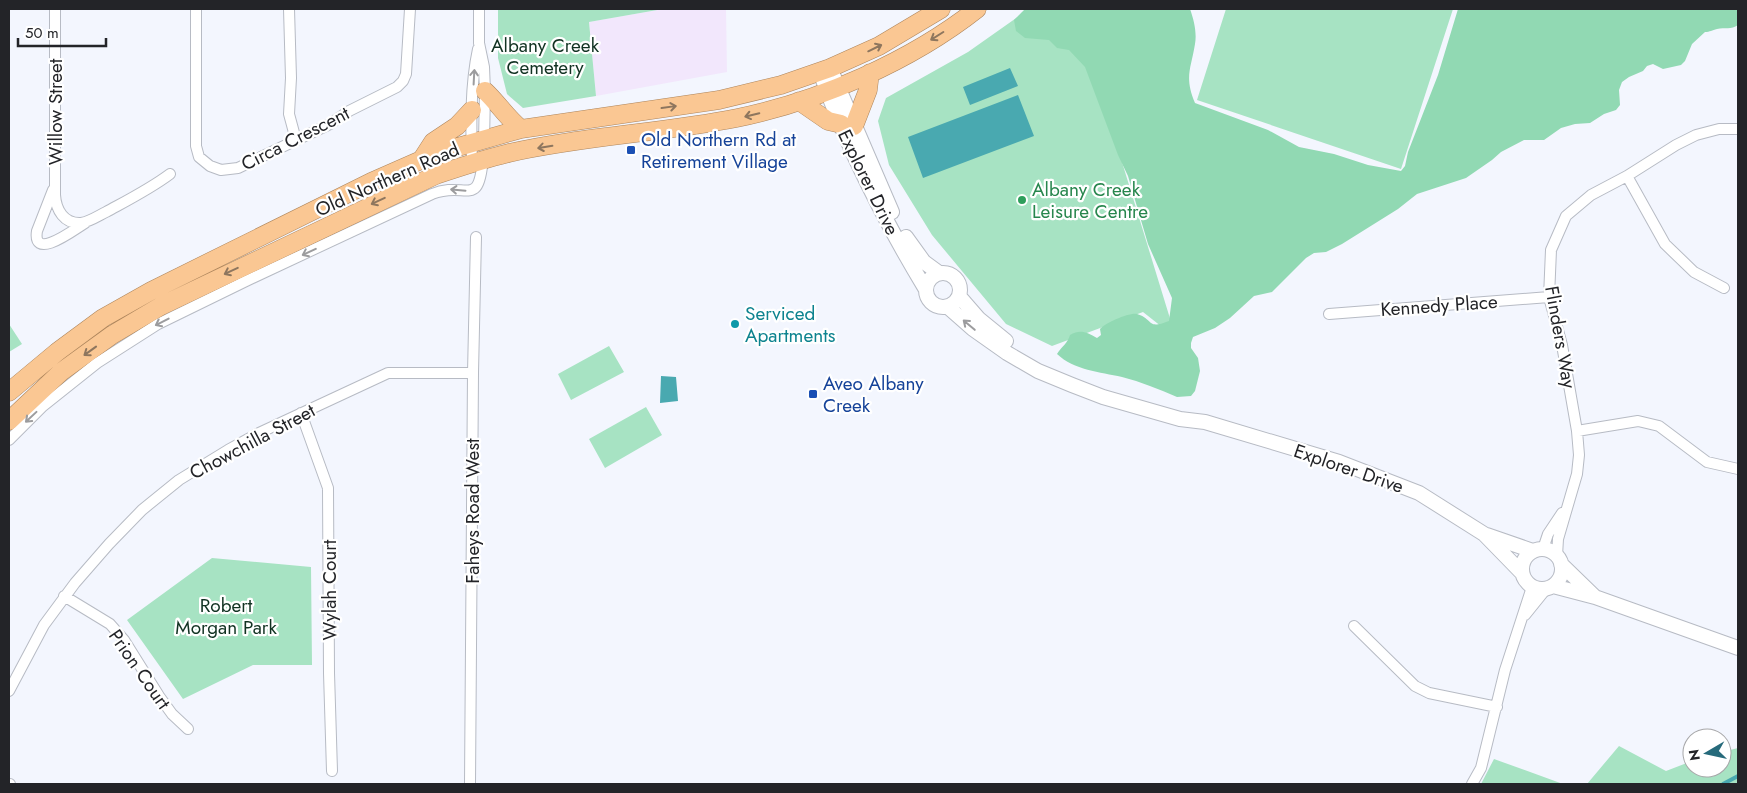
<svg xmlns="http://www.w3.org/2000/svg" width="1747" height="793" viewBox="0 0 1747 793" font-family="Jost,sans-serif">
  <rect width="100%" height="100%" fill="#f3f6fe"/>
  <path fill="#f2e7fc" d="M 663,9 L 726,9 L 727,72 L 596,96 L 589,22 Z"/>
  <path fill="#a7e3c3" d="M 498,9 L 663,9 L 589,22 L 596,96 L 523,108 L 507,94 L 498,58 Z
    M 1029,9 L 1075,9 L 1176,338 L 1143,312 L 1052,346 L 1006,324 L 932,235 L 889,165 L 878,121 L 886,98 L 968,52 Z
    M 1226,9 L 1453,9 L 1401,169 L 1197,100 Z
    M 9,324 L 22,344 L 9,352 Z
    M 609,346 L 624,372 L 571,400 L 558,374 Z
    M 646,407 L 662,435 L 605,468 L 589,439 Z
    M 212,558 L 311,567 L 312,665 L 253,665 L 183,699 L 127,620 Z
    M 1619,746 L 1666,771 L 1692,761 L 1692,768 L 1722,768 L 1722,752 L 1738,748 L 1738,784 L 1587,784 Z
    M 1494,759 L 1563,784 L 1481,784 Z"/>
  <path fill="#91d9b3" d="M 1025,9 L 1190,9 C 1194,20 1197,33 1195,44 C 1191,69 1184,77 1195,103 L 1268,130 L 1299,147 L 1334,154 L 1368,165 L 1401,171 L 1405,166 L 1408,152 L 1438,75 L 1458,9 L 1738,9 L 1738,25 C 1731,30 1725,27 1717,29 C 1712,30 1710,32 1705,32 L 1692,44 L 1685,61 L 1681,65 L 1663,69 L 1653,64 L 1647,66 L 1643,71 L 1629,77 L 1622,82 L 1619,90 L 1620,105 L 1616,110 L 1604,114 L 1590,123 L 1575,124 L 1561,128 L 1544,140 L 1524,140 L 1501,152 L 1492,160 L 1466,178 L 1417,194 L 1398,209 L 1342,244 L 1326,252 L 1314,253 L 1306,258 L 1272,292 L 1254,296 L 1230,318 L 1215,328 L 1193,337 L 1191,343 L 1191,348 L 1198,358 L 1200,371 L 1195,391 L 1191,396 L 1177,397 C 1159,389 1141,382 1122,377 C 1100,372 1074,370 1057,354 C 1061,347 1068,343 1070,335 C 1080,329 1087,332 1097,338 L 1101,335 L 1100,329 C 1105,323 1130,312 1137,314 C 1154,319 1146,330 1169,321 L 1172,298 L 1148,244 L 1128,176 L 1118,155 L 1085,67 L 1069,50 L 1057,48 L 1049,40 L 1025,38 L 1016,31 L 1014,20 Z"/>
  <path fill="#49a9b0" d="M 1010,68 L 1018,86 L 970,105 L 963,87 Z
    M 1018,95 L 1034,136 L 923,178 L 908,137 Z
    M 661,376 L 676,377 L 678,401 L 660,403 Z"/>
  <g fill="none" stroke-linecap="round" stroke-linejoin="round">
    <path stroke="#49a9b0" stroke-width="4" d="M 1723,784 L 1738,776"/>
    <g stroke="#b7bbc4" stroke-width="12">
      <path id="minor" d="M 55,9 L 55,195 C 56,210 64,224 81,223 C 89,222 98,216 106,212 C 128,200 150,189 170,174
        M 196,9 L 196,146 L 199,157 L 210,166 L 221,170 L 238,168 L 330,124 L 349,111 L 397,87 L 403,81 L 406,74 L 410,9
        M 289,9 L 291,78 L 289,114 L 296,140
        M 479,9 L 479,43 L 484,67 L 485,91 L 484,142
        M 472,163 C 471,126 470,86 478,49
        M 1627,176 L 1665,244 L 1694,272 L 1724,288
        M 53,190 L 37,231 C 32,262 75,229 85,223
        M 1329,314 L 1549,297
        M 301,413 L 328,488 L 329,673 L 332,771
        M 1577,431 L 1638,421 L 1659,426 L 1707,462 L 1738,469
        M 9,440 L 43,406 L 97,363 L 158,324 L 246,281 L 432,194 C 466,180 479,211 483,157
        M 1543,549 L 1548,534 L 1562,513
        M 1557,556 L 1558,539 L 1577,474 L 1579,455 L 1577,431 L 1562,345 L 1549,297 L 1551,250 L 1566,216 L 1591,195 L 1627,176 L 1676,145 L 1696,135 L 1719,129 L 1738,129
        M 64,596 L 110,624 L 124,640 L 159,696 L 172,714 L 188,729
        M 1525,615 L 1546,589
        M 1354,626 L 1415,686 L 1429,693 L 1497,707
        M 9,691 L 44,625 L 75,583 L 109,544 L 142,510 L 179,480 L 228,450 L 259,433 L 388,373 L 473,373
        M 9,784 L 10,784
        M 470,784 L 473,373 L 476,237
        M 1472,784 L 1481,768 L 1505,670 L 1532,587"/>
    </g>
    <g stroke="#b7bbc4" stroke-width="16">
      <path id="tertiary" d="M 830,68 L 892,212
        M 820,72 C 847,148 884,220 925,288
        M 906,237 L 924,262 L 939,273
        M926 290a17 17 0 1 1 34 0a17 17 0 1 1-34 0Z
        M 959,296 L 979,319 L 1006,341
        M 948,307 L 973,329 L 1007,353 L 1038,371 L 1072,385 L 1103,397 L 1180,419 L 1205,422 L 1339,462 L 1419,493 L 1484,534 L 1522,573
        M 1487,535 L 1533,551
        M1522 569a20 20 0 1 1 40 0a20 20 0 1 1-40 0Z
        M 1561,564 L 1594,596
        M 1553,586 L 1595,597 L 1738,648"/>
    </g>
    <g stroke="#ad855c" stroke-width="19">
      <path id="trunk" d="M 485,91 C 498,103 507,118 521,129
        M 799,101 L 828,121 L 841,124
        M 854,126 L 868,90 L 870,73
        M 422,159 L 433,142 L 457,126 L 472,110
        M 9,392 L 57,352 L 103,318 L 151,291 L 371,182 L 437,153 L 521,129 L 719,100 L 781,85 L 830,68 L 879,46 L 941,9
        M 9,421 L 61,372 L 112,335 L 161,306 L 436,175 C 460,167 484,159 509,153 C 584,136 662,133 737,118 C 820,101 911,61 977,9"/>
    </g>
    <use href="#minor" stroke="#fff" stroke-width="10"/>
    <use href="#tertiary" stroke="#fff" stroke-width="14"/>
    <use href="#trunk" stroke="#fac793" stroke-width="18"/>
  </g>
  <defs><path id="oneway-shaft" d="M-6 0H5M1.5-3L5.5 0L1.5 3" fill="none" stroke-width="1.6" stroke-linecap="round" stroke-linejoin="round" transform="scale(1.25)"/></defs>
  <g stroke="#8e765e">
    <use href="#oneway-shaft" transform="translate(937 36) rotate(148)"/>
    <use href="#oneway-shaft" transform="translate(875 48) rotate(-26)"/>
    <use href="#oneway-shaft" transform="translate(669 107) rotate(-8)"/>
    <use href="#oneway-shaft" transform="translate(752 115) rotate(167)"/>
    <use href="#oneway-shaft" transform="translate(545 147) rotate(171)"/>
    <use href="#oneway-shaft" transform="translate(378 201) rotate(155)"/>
    <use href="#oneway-shaft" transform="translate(231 271) rotate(155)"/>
    <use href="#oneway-shaft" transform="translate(90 351) rotate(144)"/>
  </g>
  <g stroke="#9c9c9e">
    <use href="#oneway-shaft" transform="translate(474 77) rotate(-87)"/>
    <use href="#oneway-shaft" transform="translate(458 190) rotate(-175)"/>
    <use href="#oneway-shaft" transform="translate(309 252) rotate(155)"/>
    <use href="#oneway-shaft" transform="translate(162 322) rotate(153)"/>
    <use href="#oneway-shaft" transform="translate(969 325) rotate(-140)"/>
    <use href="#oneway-shaft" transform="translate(31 417) rotate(137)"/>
  </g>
  <g fill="#1a4fb4" stroke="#fff" stroke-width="2">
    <rect x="626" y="145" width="10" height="10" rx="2.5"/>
    <rect x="808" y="389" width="10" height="10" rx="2.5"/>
  </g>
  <circle fill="#2e9e5b" stroke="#fff" stroke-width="2" cx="1022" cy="200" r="5"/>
  <circle fill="#0f9aa8" stroke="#fff" stroke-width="2" cx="735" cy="324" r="5"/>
  <g text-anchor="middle" stroke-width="4.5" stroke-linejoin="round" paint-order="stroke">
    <g font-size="19" fill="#113222" stroke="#fff">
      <text x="545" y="52">Albany Creek<tspan x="545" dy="22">Cemetery</tspan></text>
      <text x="226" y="612">Robert<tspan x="226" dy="22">Morgan Park</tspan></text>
    </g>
    <g font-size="19" fill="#232428" stroke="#fff">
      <text transform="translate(55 112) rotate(-90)" y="7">Willow Street</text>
      <text transform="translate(295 138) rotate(-27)" y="7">Circa Crescent</text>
      <text transform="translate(387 179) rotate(-24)" y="7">Old Northern Road</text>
      <text transform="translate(869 182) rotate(64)" y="7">Explorer Drive</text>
      <text transform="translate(1439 305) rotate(-4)" y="7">Kennedy Place</text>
      <text transform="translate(1561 337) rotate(80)" y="7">Flinders Way</text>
      <text transform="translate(252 441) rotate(-28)" y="7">Chowchilla Street</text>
      <text transform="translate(1349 468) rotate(19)" y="7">Explorer Drive</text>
      <text transform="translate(472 511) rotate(-90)" y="7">Faheys Road West</text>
      <text transform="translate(329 590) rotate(-90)" y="7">Wylah Court</text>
      <text transform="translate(140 669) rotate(55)" y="7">Prion Court</text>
    </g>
    <g font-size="19" fill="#164399" stroke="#fff" text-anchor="start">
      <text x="641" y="146">Old Northern Rd at<tspan x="641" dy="22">Retirement Village</tspan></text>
      <text x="823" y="390">Aveo Albany<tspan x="823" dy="22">Creek</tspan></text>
    </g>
    <g font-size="19" fill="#27864d" stroke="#fff" text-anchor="start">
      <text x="1032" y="196">Albany Creek<tspan x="1032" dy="22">Leisure Centre</tspan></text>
    </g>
    <g font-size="19" fill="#0d838f" stroke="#fff" text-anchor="start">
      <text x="745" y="320">Serviced<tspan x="745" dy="22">Apartments</tspan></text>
    </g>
  </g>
  <rect width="1747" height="793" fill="none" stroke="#232428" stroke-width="20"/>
  <g transform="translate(1707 753) rotate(261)"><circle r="24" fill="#ffffff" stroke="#a7a7a9"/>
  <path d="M0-4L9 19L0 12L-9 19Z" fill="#266a7b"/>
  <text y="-8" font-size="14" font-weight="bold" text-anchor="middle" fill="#232428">N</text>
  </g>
  <path d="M18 38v8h88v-8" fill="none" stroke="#232428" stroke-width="2.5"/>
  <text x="25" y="38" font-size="15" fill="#232428" stroke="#ffffff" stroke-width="4" paint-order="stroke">50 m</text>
</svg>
